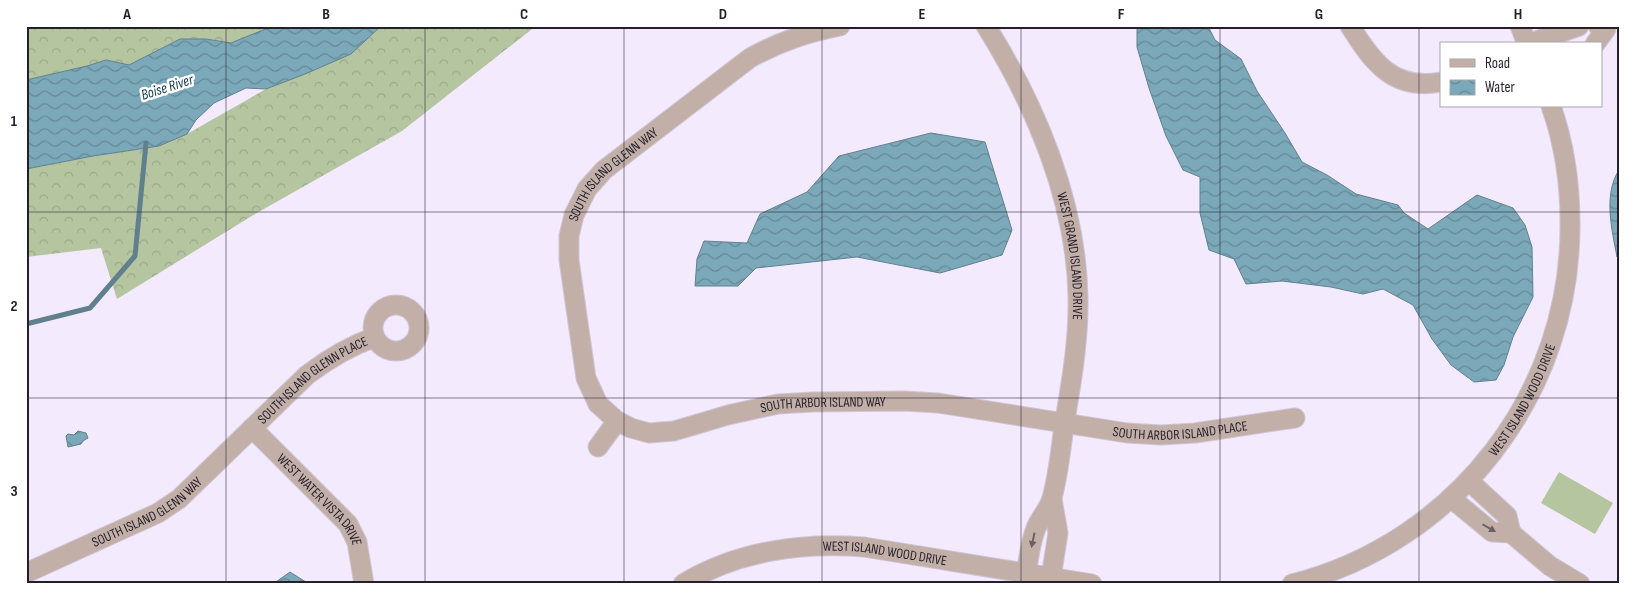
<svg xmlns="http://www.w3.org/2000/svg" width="1645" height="610" viewBox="0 0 1645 610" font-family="'Sofia Sans Condensed',sans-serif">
  <defs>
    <pattern id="forest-crowns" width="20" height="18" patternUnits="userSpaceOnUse" patternTransform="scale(1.25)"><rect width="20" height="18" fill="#b4c5a0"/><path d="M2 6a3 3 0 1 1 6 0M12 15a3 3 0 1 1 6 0" fill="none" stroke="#9ba98a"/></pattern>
    <pattern id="water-waves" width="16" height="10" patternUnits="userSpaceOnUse" patternTransform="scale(1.25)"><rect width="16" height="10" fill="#7ba9b9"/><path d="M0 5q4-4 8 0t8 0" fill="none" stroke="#658997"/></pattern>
  </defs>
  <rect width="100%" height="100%" fill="#f3eafe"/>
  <path fill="url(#forest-crowns)" d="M 26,26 L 273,26 L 231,43 L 206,39 L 180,39 L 129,65 L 106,60 L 87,66 L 26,80 Z
    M 381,26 L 536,26 L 402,131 L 255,214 L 117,299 L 101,248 L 26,257 L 26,169 L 93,156 L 159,146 L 187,134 L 266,89 L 351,54 Z"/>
  <path fill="#b4c5a0" d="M 1559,472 L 1613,503 L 1595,534 L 1541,503 Z"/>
  <path fill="url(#water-waves)" stroke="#61808e" d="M 273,26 L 381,26 L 351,54 L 305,74 L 266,89 L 246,88 L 214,103 L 196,120 L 187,134 L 159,146 L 93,156 L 26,169 L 26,80 L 87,66 L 106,60 L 129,65 L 180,39 L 206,39 L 231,43 Z
    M 1137,26 L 1208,26 L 1215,40 L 1241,59 L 1257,91 L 1285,133 L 1302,162 L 1327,175 L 1356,194 L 1398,205 L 1404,213 L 1428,229 L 1477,195 L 1513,208 L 1525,225 L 1532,247 L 1533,297 L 1513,337 L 1504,365 L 1496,380 L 1474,382 L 1451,365 L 1432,339 L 1413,305 L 1383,289 L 1363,294 L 1331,287 L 1282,281 L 1246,284 L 1234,259 L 1209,250 L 1200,213 L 1200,177 L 1183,170 L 1166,136 L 1149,88 L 1137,47 Z
    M 931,133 L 985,142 L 1012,230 L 1002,255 L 940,273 L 857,257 L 756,268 L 738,286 L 695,286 L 697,259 L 704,241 L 747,243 L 760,214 L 807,192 L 839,156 Z
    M 1619,170 L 1619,257 L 1617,257 C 1612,230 1603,195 1619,170 Z
    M 78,431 L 86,433 L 88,438 L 83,441 L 81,444 L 68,447 L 66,436 L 68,434 L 74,435 Z
    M 290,572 L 309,584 L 273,584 Z"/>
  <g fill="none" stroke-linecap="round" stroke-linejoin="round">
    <path stroke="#61808e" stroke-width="5" d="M 26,324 L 90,308 L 135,256 L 146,143"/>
    <g stroke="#cec5d8" stroke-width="21">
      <g id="minor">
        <path id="s1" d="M 986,26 C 1036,106 1076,201 1078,296 C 1079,337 1072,379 1065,420 C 1061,445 1059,473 1052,498 C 1049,509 1040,518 1036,528 C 1030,543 1027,567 1025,584"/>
        <path d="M 1350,26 C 1373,63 1394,91 1441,82"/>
        <path d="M 1520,26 L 1527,44"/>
        <path d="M 1528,44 L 1579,26"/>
        <path d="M 1595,44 L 1606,29 L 1598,26"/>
        <circle cx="396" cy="328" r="23"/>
        <path id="s2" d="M 617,421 L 598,404 L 586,378 L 569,260 L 569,236 L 574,215 L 587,189 L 604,170 L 750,58 C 781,41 806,33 840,26"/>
        <path id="s3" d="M 252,428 L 348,524 L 357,542 L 364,584"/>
        <path id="s4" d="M 598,447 L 617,421 L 631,428 L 649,433 L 674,431 L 728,415 L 778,404 L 813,402 L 904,401 L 938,403 L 1127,433 L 1161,435 L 1195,433 L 1295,418"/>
        <path d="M 1451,498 L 1492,532 L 1511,533 L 1507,516 L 1469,481"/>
        <path d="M 1511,533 L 1550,566 L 1580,584"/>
        <path id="s5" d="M 26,573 L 158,513 L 179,499 L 307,375 C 328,359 350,346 375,337"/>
        <path id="s6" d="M 683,584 C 737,551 802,542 864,547 L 1092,584"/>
        <path d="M 1050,584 L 1058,533 L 1052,499"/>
        <path id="s7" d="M 1292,584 C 1457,542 1572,392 1570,222 C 1570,183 1564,143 1551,106"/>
      </g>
    </g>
    <use href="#minor" stroke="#c2b0a8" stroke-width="19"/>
  </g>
  <defs><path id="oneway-solid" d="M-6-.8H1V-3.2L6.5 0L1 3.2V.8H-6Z" transform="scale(1.25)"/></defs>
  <g fill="#6c6063">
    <use href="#oneway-solid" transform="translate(1489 528) rotate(30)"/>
    <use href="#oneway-solid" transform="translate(1033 540) rotate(102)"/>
  </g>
  <path fill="none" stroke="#251f2b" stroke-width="1" stroke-opacity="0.55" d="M 226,26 L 226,584M 425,26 L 425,584M 624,26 L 624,584M 822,26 L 822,584M 1021,26 L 1021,584M 1220,26 L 1220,584M 1419,26 L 1419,584M 26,212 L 1619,212M 26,398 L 1619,398"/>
  <g text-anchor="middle" stroke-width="5" stroke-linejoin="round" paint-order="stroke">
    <g font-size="14" fill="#251f2b" stroke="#fff">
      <text dy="5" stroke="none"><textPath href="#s2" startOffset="276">SOUTH ISLAND GLENN WAY</textPath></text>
      <text dy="5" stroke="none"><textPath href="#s1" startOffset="248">WEST GRAND ISLAND DRIVE</textPath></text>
      <text dy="5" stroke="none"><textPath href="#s5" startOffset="350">SOUTH ISLAND GLENN PLACE</textPath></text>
      <text dy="5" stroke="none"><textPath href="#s7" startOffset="305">WEST ISLAND WOOD DRIVE</textPath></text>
      <text dy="5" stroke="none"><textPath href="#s4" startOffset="244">SOUTH ARBOR ISLAND WAY</textPath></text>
      <text dy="5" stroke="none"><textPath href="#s4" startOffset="604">SOUTH ARBOR ISLAND PLACE</textPath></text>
      <text dy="5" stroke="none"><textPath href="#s3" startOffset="99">WEST WATER VISTA DRIVE</textPath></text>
      <text dy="5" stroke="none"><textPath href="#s5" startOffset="136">SOUTH ISLAND GLENN WAY</textPath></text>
      <text dy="5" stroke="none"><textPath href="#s6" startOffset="209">WEST ISLAND WOOD DRIVE</textPath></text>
    </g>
    <g font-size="15" font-style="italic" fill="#123c49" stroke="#fff">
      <text transform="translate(167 87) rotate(-18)" y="5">Boise River</text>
    </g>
  </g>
  <rect width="1645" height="610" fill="none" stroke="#ffffff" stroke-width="55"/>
  <rect x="1440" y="42" width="162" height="65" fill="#ffffff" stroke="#a8a5aa"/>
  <rect x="1450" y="59" width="25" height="8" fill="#c2b0a8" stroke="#a8a5aa"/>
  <text x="1485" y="68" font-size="15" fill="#251f2b">Road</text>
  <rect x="1450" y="80" width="25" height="15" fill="url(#water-waves)" stroke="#a8a5aa"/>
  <text x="1485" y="92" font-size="15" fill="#251f2b">Water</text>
  <rect x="28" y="28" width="1590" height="554" fill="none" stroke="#251f2b" stroke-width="2"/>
  <g font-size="16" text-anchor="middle" font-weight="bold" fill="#251f2b">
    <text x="127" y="19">A</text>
    <text x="326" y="19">B</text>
    <text x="524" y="19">C</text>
    <text x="723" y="19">D</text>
    <text x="922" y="19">E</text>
    <text x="1121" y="19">F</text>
    <text x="1319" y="19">G</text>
    <text x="1518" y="19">H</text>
    <text x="14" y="126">1</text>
    <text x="14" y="311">2</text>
    <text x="14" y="496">3</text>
  </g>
</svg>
